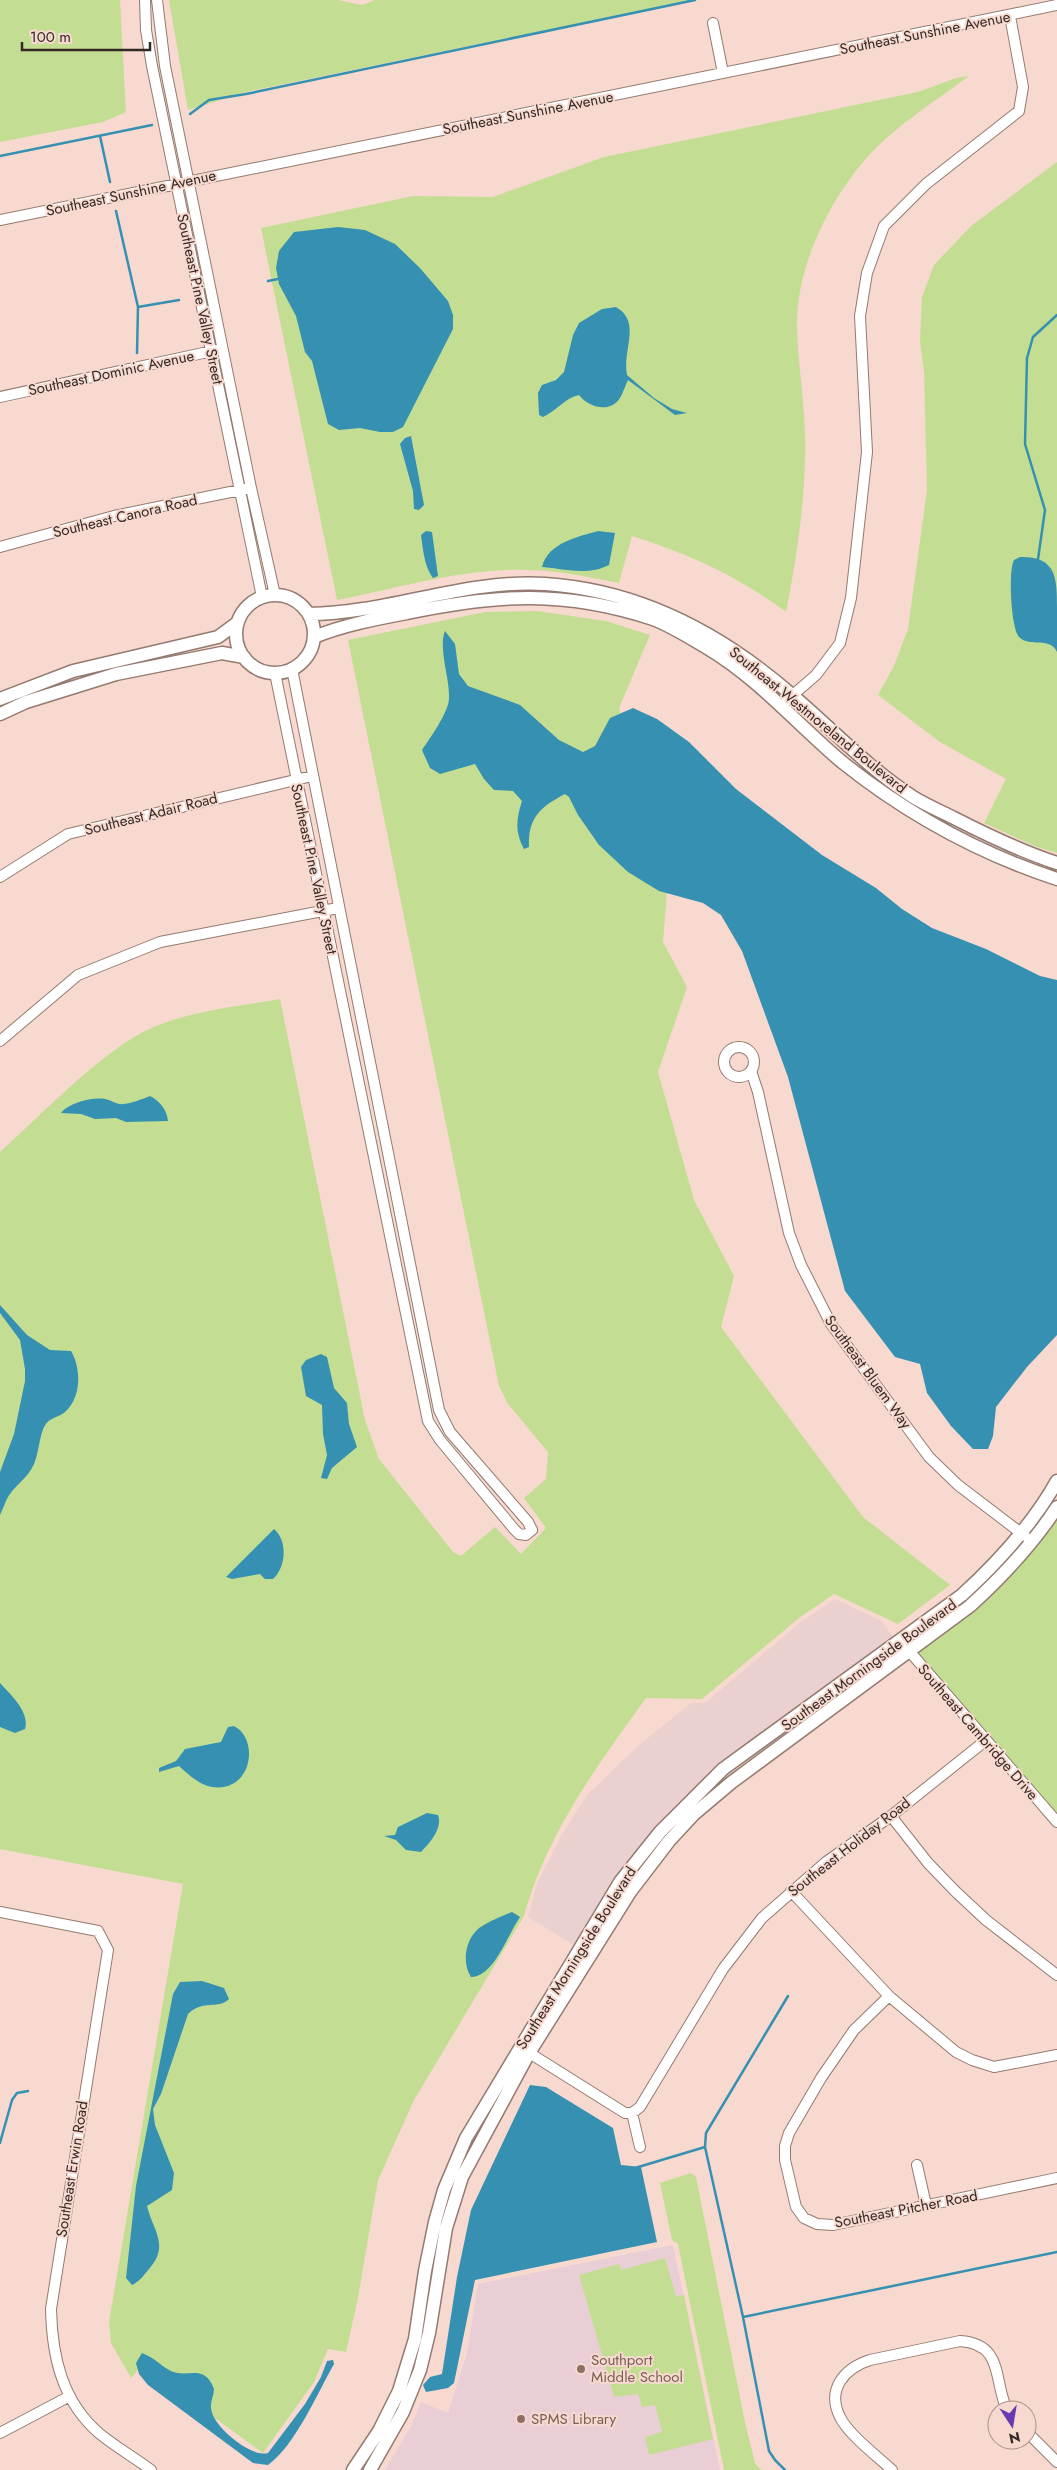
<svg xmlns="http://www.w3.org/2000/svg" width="1057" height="2470" viewBox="0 0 1057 2470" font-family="Jost,sans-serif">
  <rect width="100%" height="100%" fill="#f7d9cf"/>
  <path fill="#ead0ce" d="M 835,1599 L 882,1621 L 894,1639 L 724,1763 L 575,1946 L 528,1917 L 537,1884 L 561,1836 L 587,1795 L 638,1746 L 691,1703 L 705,1703 L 801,1622 Z"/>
  <path fill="#e9cfd5" d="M 673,2245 L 720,2470 L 385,2470 L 410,2428 L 421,2402 L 448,2413 L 467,2353 L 478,2284 Z"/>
  <path fill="#c3de92" d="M 0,0 L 120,0 L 126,112 L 103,122 L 0,142 Z
    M 169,0 L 338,0 L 362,5 L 375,0 L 692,0 L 250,91 L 188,110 Z
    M 969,76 C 933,103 892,128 863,162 C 827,205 796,268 797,327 C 798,370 807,414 805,458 C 804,510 796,561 786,612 C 736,575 691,555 632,536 L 619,583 C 588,577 557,570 525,570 C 462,568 399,588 337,600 L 261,228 L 413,196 L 493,197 L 604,157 L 918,92 L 956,78 Z
    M 1057,162 L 1057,853 L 1037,847 L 984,823 L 1006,779 L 940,742 L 878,695 L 894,666 L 908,629 L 927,490 L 924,372 L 920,341 L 922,297 L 934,265 L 971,226 Z
    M 537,611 L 606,621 L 650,635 L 619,708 L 667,891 L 663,942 L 687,987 L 658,1072 L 694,1200 L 734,1276 L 721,1327 L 863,1517 L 950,1585 L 898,1624 L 834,1594 L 799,1618 L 702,1699 L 646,1698 C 597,1766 547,1833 524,1916 L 414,2100 L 378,2180 L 358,2298 L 346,2352 L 328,2349 L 314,2382 L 263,2453 L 142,2365 L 131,2378 L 111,2343 L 109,2322 L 183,1884 L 0,1849 L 0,1152 C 42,1114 95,1058 143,1032 C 184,1011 236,1007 280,999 L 365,1420 L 379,1459 L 453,1552 L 461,1556 L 495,1527 L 521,1554 L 546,1528 L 524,1498 L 546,1479 L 548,1452 L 508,1404 L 499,1386 L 348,640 L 485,612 Z
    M 1057,1515 L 1057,1816 L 915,1652 Z
    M 691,2173 L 696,2177 L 745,2422 L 755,2463 L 761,2470 L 724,2470 L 678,2244 L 672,2240 L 660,2183 Z
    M 665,2258 L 676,2296 L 684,2295 L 713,2439 L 649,2455 L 645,2437 L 662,2432 L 655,2405 L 642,2407 L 638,2394 L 614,2397 L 579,2275 L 619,2264 L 621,2270 Z"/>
  <path fill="#3690b1" d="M 338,227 L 365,230 L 395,244 L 420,268 L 448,301 L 453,315 L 453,329 L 403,427 L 393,432 L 380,432 L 360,428 L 339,430 L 328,424 L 312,361 L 305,352 L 296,316 L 279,284 L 276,268 L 279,251 L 294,232 Z
    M 616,307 C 642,322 622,350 627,375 L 654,398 L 672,409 L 687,413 L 675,415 L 628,380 C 625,386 623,393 620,398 C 610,414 588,407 579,395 C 565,398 556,411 543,417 L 539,415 L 538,393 L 542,385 L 556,380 L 564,372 L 573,335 L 579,323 L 602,309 Z
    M 411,436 L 424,505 L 419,510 L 414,509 L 413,491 L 400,444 L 405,438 Z
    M 426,531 L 432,532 L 438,576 L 433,578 C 424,566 423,549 421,535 Z
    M 598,531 L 615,533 L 609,565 C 588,576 565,569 542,567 C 548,543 577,537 598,531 Z
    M 1020,557 C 1057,556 1057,579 1057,608 C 1057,623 1057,637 1057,652 C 1050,636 1030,648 1019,637 C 1011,628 1008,570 1014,560 Z
    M 445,631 L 455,644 L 459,674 L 468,686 L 520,705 L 559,740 L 583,752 L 595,746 L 610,718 L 633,708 L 657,719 L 689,742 L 736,789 L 822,855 L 876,888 L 902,909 L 932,928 L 986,949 L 1040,976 L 1057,980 L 1057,1335 L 1027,1367 L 996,1407 L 993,1436 L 988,1449 L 973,1449 L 951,1426 L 927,1393 L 920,1364 L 895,1357 L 845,1291 L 788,1077 L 742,951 L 721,915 L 703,903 L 659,891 L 628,872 L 599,845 L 578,815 L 569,797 L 565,794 C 540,807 528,818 529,847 L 524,849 C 515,832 516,820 522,801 L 513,791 L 494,790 L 484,779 L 475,764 L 440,774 L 430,768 L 422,750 C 430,738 449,712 449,698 C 450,679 438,648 445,631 Z
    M 150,1096 C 160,1101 167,1110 168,1121 L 126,1122 L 116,1118 L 95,1119 L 81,1114 L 61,1113 C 69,1103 92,1097 105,1099 C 112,1100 116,1105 124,1104 C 133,1103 142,1099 150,1096 Z
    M 0,1305 L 27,1335 L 50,1350 L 71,1351 C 81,1368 82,1397 65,1412 C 58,1418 49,1417 44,1427 C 39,1438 39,1452 34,1464 C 28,1478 15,1485 8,1497 C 5,1502 3,1509 0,1515 L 0,1472 L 14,1434 L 25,1381 L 25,1369 L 20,1340 L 0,1313 Z
    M 321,1354 L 327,1357 L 334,1388 L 347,1403 L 349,1424 L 357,1447 L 332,1468 L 327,1479 L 321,1478 L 327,1455 L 323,1434 L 322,1405 L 306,1396 L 301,1367 L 306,1360 Z
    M 274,1529 C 288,1541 286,1567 273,1579 L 265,1579 L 260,1574 L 232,1579 L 226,1577 Z
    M 0,1683 C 11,1695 30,1712 25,1729 L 15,1733 L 0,1727 Z
    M 234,1726 C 260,1739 252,1793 212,1787 C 199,1785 188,1774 179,1766 L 159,1772 L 159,1768 L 176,1761 L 185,1749 L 221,1742 L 228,1727 Z
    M 427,1813 L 438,1815 C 443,1828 430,1843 421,1852 L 406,1850 L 396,1840 L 384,1836 L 395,1835 L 398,1827 Z
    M 512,1912 L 520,1917 C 508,1934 494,1977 471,1977 C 462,1964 465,1941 477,1930 C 483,1924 504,1915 512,1912 Z
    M 202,1981 L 224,1988 L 229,1999 C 218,2010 203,1999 188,2014 L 161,2094 L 153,2109 L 155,2125 L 174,2173 L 172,2190 L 147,2206 C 153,2231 170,2245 149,2269 C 144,2275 139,2282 132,2285 L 126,2278 L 136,2186 L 173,1994 L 180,1982 Z
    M 530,2085 L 546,2087 L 613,2128 L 621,2165 L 641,2167 L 657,2242 L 475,2280 L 454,2383 L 448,2388 L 426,2392 L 423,2385 L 430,2377 L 442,2374 L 457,2277 L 471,2210 Z
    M 142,2353 C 153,2357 159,2364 169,2370 C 186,2380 204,2362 214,2389 C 214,2395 210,2402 211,2408 C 212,2426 251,2458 268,2453 L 305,2404 L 321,2377 L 327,2361 L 333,2360 L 334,2364 C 318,2392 295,2446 268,2465 L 253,2463 L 148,2385 L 139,2374 L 136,2363 Z"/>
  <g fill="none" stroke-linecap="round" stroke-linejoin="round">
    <path stroke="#3690b1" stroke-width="2.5" d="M 190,114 L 209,100 L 246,94 L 695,0
      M 100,136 L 110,182
      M 0,156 L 152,125
      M 116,211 L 138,307 L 137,353
      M 268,281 L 278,279
      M 138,307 L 179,300
      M 1038,559 L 1045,510 L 1025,444 L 1027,358 L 1033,337 L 1057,315
      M 0,2143 L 12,2100 L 17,2093 L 28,2091
      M 635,2168 L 705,2147
      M 743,2317 L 1057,2252
      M 785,2470 L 775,2460 L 769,2451 L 743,2317 L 705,2147 L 706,2133 L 788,1996"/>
    <g stroke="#947a70" stroke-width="12">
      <path id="minor" d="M 145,0 L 146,30 L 152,66 L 262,597
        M 157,0 L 165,66 L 251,488 L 275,595
        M 713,23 L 723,73
        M 0,220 L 1057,5
        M 0,397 L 217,350
        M 0,547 L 114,516 L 245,489
        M 275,673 L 428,1421 L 440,1440 L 514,1529 L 519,1534 L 526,1535 L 532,1530 L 528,1522 L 450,1432 L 439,1410 L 292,669
        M 780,706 L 816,675 L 840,643 L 851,598 L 867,452 L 860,316 L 867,273 L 884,226 L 926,184 L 1019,111 L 1023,87 L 1010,16
        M 0,877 L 68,834 L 312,776
        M 0,1041 L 78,975 L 160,942 L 338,908
        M724 1062a15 15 0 1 1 30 0a15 15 0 1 1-30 0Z
        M 751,1071 L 758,1092 L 789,1233 L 801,1265 L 831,1324 L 929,1457 L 958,1485 L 1025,1536
        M 904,1645 L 1057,1822
        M 891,1816 L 928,1863 L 955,1891 L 986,1920 L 1057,1975
        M 791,1891 L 889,1996 L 956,2052 L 972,2060 L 994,2067 L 1057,2055
        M 0,1912 L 98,1931 L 108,1950 L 51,2309 C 52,2356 62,2402 100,2434 C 116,2447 135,2458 151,2470
        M 889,1996 L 854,2030 L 821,2078 L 789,2133 L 785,2146 L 785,2160 L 796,2207 L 804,2218 L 817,2224 L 833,2225 L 1057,2178
        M 523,2049 L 625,2113 L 632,2113 L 640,2107 L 723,1969 L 762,1918 L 826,1862 L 891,1816 L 985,1741
        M 632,2113 L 640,2147
        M 917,2165 L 926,2205
        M 1027,2432 L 1057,2462
        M 0,2433 L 70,2396
        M 892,2470 C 877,2456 848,2434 840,2417 C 826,2389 845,2368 870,2360 L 960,2341 C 1004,2344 993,2379 1007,2410"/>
    </g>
    <g stroke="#947a70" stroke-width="15">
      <path id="tertiary" d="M236 634a39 39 0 1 1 78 0a39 39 0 1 1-78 0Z
        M 309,614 C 389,613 464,579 545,584 C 639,590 722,634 792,695 C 832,729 868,768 913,797 C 926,805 940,811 954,818 C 989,836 1020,851 1057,863
        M 314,637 C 344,625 375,619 407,613 C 496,594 565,590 653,619 C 672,626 692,639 709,649 C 759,679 798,725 842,762 C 907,814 978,853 1057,879
        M 0,699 L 73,671 L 218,637 L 237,623
        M 0,714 L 26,702 L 116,674 L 222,653 L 244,657
        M 353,2470 L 379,2431 L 399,2391 L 415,2339 L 425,2271 L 435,2222 L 444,2190 L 466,2138 L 620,1882 L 660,1832 L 723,1769 L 962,1595 C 998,1562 1033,1524 1057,1481
        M 370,2470 L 403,2412 L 420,2370 L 429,2333 L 446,2228 L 462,2177 L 529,2053 L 630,1892 L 669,1841 L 694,1814 L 732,1782 L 970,1606 C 1003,1576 1033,1544 1057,1507"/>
    </g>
    <use href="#minor" stroke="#fff" stroke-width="10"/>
    <use href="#tertiary" stroke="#fff" stroke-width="12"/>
  </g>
  <g fill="#8d6e63" stroke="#f7d9cf" stroke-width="2">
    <circle cx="581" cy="2369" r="5"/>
    <circle cx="521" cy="2419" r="5"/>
  </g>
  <g text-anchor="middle" stroke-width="4" stroke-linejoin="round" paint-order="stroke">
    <g font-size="15" fill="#342925" stroke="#f7d9cf">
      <text transform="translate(925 33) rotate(-11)" y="5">Southeast Sunshine Avenue</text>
      <text transform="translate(528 113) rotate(-11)" y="5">Southeast Sunshine Avenue</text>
      <text transform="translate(131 193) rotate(-12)" y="5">Southeast Sunshine Avenue</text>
      <text transform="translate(200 299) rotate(78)" y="5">Southeast Pine Valley Street</text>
      <text transform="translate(111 373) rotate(-12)" y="5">Southeast Dominic Avenue</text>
      <text transform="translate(125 516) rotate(-13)" y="5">Southeast Canora Road</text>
      <text transform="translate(818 720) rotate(39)" y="5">Southeast Westmoreland Boulevard</text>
      <text transform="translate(151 814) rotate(-14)" y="5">Southeast Adair Road</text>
      <text transform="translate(314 869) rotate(78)" y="5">Southeast Pine Valley Street</text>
      <text transform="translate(868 1372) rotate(54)" y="5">Southeast Bluem Way</text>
      <text transform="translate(869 1665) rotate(-36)" y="5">Southeast Morningside Boulevard</text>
      <text transform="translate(978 1732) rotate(49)" y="5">Southeast Cambridge Drive</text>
      <text transform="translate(849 1847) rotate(-38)" y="5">Southeast Holiday Road</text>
      <text transform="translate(576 1958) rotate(-58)" y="5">Southeast Morningside Boulevard</text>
      <text transform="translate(72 2169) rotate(-81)" y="5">Southeast Erwin Road</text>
      <text transform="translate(906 2209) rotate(-11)" y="5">Southeast Pitcher Road</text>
    </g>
    <g font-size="15" fill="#785e54" stroke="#f7d9cf" text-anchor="start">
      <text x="591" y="2365">Southport<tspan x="591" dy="17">Middle School</tspan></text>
      <text x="531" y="2424">SPMS Library</text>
    </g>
  </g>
  <g transform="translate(1012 2425) rotate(168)"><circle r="24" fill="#f7d9cf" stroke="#a9938b"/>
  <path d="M0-4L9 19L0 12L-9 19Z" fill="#683ab2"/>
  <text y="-8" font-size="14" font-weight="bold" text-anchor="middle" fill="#342925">N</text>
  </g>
  <path d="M22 42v8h128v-8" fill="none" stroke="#342925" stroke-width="2.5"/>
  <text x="30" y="42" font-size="15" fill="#342925" stroke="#f7d9cf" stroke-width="4" paint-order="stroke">100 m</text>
</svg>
